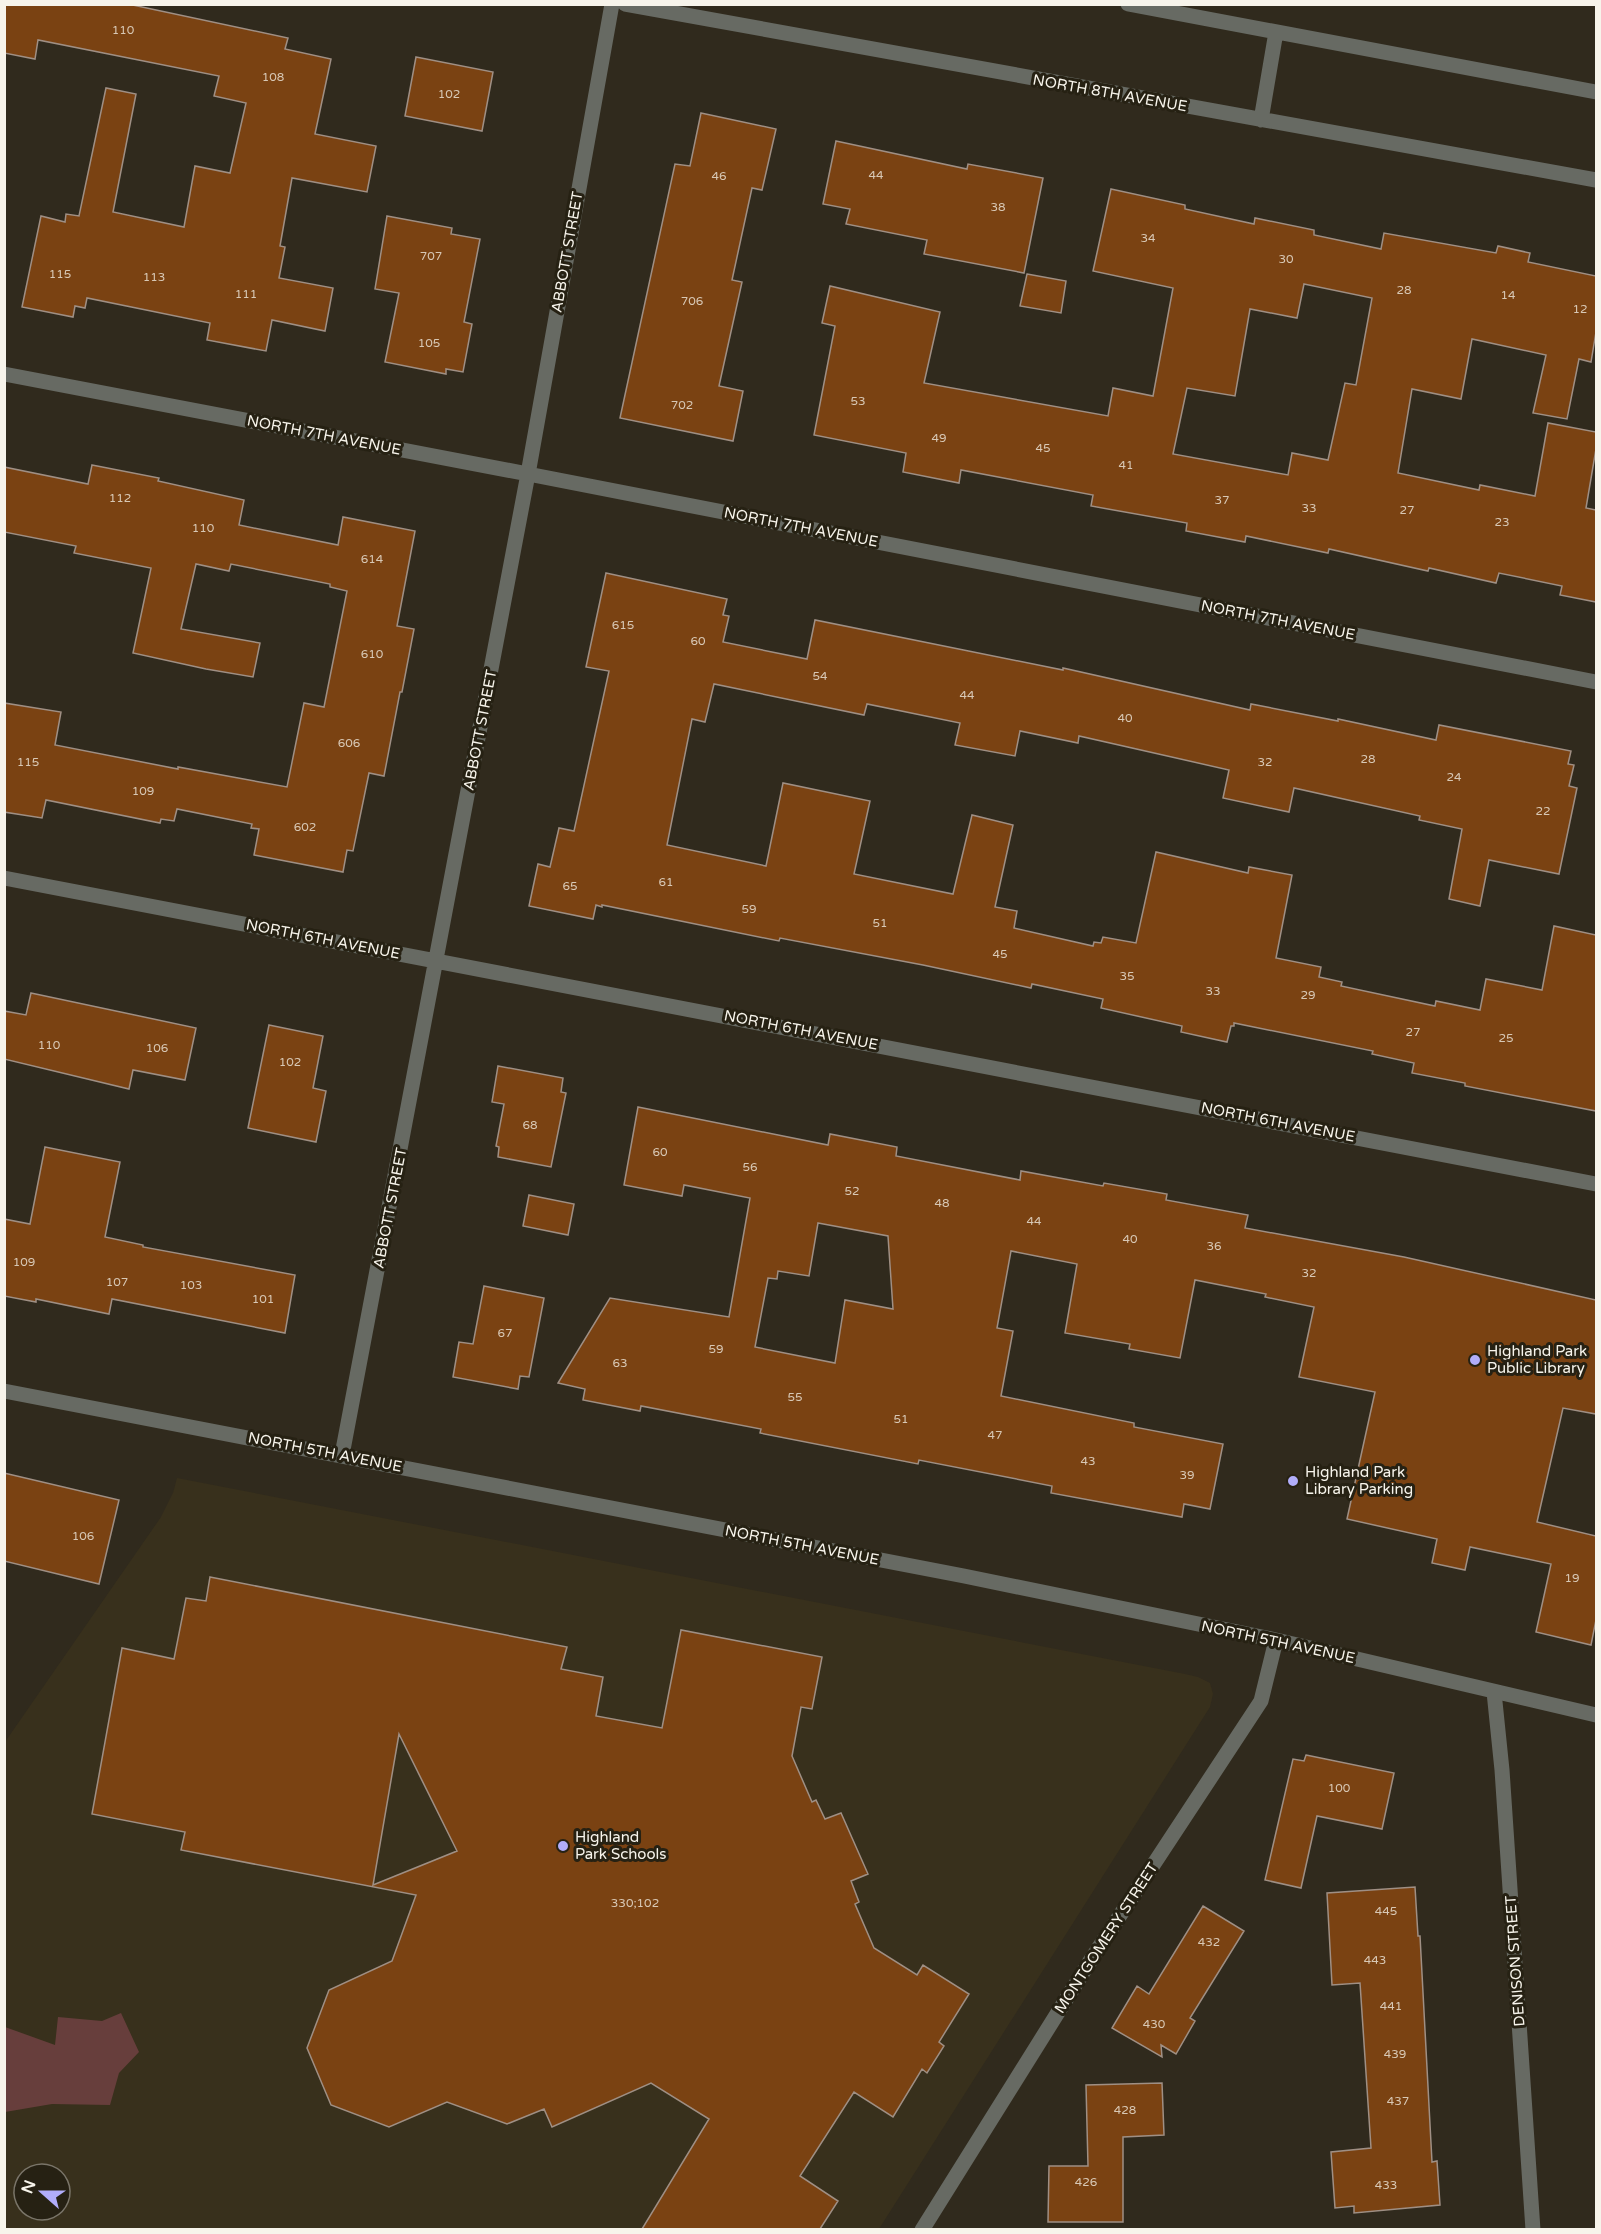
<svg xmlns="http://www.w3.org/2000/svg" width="1601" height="2234" viewBox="0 0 1601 2234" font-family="'Varela Round',sans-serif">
  <rect width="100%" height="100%" fill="#302a1d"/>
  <path fill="#38301c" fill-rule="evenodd" d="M 177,1478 L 1185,1674 L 1198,1677 L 1210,1683 L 1213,1694 L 1210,1707 L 879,2229 L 5,2230 L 5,1742 L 161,1517 L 173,1493 ZM 24,2174 L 60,2174 L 60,2210 L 24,2210 Z"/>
  <path fill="#673e3c" d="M 121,2013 L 139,2052 L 119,2073 L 110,2105 L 52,2104 L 5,2112 L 5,2027 L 55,2045 L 58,2017 L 102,2021 Z"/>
  <path fill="#7a4212" stroke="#9f8f84" stroke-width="1.5" fill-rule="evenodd" d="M 4,4 L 128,4 L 288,38 L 285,49 L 331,59 L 315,134 L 376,146 L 367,192 L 292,178 L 280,246 L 285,247 L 279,278 L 333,288 L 325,331 L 272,320 L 266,351 L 207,340 L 210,323 L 87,298 L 85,308 L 75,306 L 73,317 L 22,307 L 41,216 L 65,222 L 66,214 L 79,216 L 106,88 L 136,94 L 113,212 L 184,227 L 195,166 L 230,173 L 246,103 L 214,96 L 219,76 L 38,40 L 35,59 L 4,53 Z
    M 416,57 L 493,72 L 482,131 L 405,116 Z
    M 701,113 L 776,129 L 762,190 L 752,188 L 732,280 L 742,282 L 719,386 L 743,391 L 733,441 L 620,418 L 675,164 L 690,166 Z
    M 836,141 L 967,169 L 968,164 L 1043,178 L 1024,273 L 924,254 L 927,240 L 846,224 L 850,209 L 823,204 Z
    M 1111,189 L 1185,205 L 1185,209 L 1254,224 L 1255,218 L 1314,230 L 1314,235 L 1381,249 L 1384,233 L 1496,253 L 1498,246 L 1530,253 L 1528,262 L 1596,276 L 1596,332 L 1591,362 L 1579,359 L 1567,419 L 1533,413 L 1546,355 L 1472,339 L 1461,399 L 1412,389 L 1398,473 L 1479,490 L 1480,485 L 1535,496 L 1548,423 L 1596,432 L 1596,449 L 1586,508 L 1596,510 L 1596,602 L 1560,595 L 1562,586 L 1499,573 L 1496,583 L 1429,568 L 1428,571 L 1329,549 L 1328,553 L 1246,536 L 1245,542 L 1186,531 L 1187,523 L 1091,506 L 1093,495 L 961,470 L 959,483 L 903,472 L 906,453 L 814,435 L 835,326 L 822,323 L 830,286 L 940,312 L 924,383 L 1108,416 L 1113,388 L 1153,396 L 1173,288 L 1093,271 ZM 1304,284 L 1372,298 L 1356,385 L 1345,383 L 1328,460 L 1292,453 L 1288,475 L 1173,454 L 1187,388 L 1235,396 L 1250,309 L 1297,318 Z
    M 387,216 L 452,228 L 451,234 L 480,239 L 464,322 L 472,324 L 463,372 L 446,369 L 446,374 L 385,362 L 399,293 L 375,289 Z
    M 1027,274 L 1066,281 L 1061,313 L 1020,306 Z
    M 92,465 L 159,478 L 158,481 L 244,500 L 239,525 L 338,545 L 343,517 L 415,531 L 397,626 L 414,629 L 402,692 L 400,692 L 384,776 L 369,773 L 353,851 L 347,850 L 343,872 L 254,855 L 259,829 L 251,828 L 252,824 L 177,809 L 174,821 L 161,819 L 160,823 L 46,800 L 42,818 L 4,812 L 4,703 L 61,712 L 55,745 L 178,769 L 178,767 L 287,787 L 304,703 L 324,707 L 347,591 L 330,587 L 330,584 L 231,564 L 229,571 L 196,564 L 181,629 L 260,643 L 253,677 L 206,669 L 133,653 L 151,568 L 74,553 L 76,546 L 4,532 L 4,467 L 88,484 Z
    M 606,573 L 727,599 L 723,615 L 729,616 L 723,642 L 807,659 L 815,620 L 1063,670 L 1063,668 L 1250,710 L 1251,704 L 1338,721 L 1338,719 L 1436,740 L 1439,725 L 1571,751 L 1568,764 L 1574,765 L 1569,786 L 1577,788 L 1559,874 L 1489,860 L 1480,906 L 1449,899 L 1462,829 L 1419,820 L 1420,816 L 1294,788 L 1289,812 L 1223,798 L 1229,770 L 1079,736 L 1078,743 L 1020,731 L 1015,756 L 955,745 L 960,723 L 867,704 L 864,715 L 714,684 L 705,722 L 692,719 L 667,845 L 766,866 L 783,783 L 870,801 L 854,874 L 953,894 L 972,815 L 1013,825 L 995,907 L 1017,911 L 1014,928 L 1093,946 L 1094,942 L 1101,943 L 1103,937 L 1136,943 L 1156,852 L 1248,873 L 1249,867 L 1292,875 L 1276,958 L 1321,967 L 1319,977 L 1342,982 L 1341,986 L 1435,1006 L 1436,1001 L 1480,1010 L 1486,979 L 1542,990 L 1554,926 L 1596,935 L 1596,1111 L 1465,1086 L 1465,1083 L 1412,1073 L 1414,1063 L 1372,1054 L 1373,1051 L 1234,1023 L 1234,1026 L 1231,1026 L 1227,1042 L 1181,1032 L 1182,1026 L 1101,1008 L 1103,999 L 1032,984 L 1031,988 L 923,965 L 780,938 L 779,941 L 602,905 L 602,907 L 596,905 L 593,919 L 529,906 L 538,864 L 550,867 L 559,828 L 574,831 L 609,671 L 586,667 Z
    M 31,993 L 196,1028 L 185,1080 L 133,1070 L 129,1089 L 4,1059 L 4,1011 L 26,1015 Z
    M 269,1025 L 323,1036 L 313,1088 L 326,1091 L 316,1142 L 248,1128 Z
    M 498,1066 L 563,1078 L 561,1092 L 566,1093 L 551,1167 L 498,1157 L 499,1147 L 496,1146 L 504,1104 L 492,1102 Z
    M 638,1107 L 828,1145 L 830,1134 L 897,1147 L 896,1156 L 1020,1180 L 1021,1171 L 1103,1186 L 1104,1183 L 1167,1194 L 1166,1200 L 1248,1215 L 1245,1228 L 1404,1257 L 1596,1300 L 1596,1414 L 1563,1408 L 1537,1522 L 1596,1536 L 1596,1620 L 1591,1645 L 1536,1632 L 1551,1564 L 1470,1547 L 1465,1570 L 1432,1563 L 1437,1539 L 1347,1519 L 1375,1392 L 1299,1377 L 1314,1307 L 1265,1297 L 1266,1294 L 1195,1280 L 1180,1358 L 1129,1349 L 1130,1344 L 1065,1333 L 1077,1264 L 1011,1251 L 997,1328 L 1013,1331 L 1001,1396 L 1134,1423 L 1134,1427 L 1223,1444 L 1210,1509 L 1184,1504 L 1182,1517 L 1051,1493 L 1052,1486 L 919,1460 L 918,1464 L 760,1433 L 761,1429 L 641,1406 L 640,1411 L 583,1400 L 585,1389 L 558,1383 L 610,1298 L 729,1317 L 750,1198 L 684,1185 L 682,1196 L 624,1185 ZM 818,1223 L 888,1236 L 893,1309 L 845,1300 L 835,1363 L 755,1347 L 768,1278 L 777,1279 L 778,1271 L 809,1276 Z
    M 45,1147 L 120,1162 L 105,1237 L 143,1245 L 143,1247 L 295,1275 L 285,1333 L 112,1299 L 109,1314 L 36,1299 L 36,1302 L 4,1296 L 4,1219 L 30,1224 Z
    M 529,1195 L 574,1204 L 568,1235 L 523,1226 Z
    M 484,1286 L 544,1298 L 529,1377 L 520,1376 L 518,1389 L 453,1377 L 459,1342 L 473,1344 Z
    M 4,1473 L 119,1500 L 99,1584 L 4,1561 Z
    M 210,1577 L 567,1647 L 561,1669 L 603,1677 L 596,1716 L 662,1728 L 681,1630 L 822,1657 L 812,1709 L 801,1707 L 792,1756 L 812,1802 L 816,1800 L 825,1819 L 841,1813 L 868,1874 L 851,1881 L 859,1902 L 855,1904 L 874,1948 L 917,1975 L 923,1965 L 969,1994 L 939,2042 L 944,2046 L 927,2073 L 922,2069 L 893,2117 L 854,2092 L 800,2176 L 838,2201 L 820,2229 L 642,2229 L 709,2119 L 651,2083 L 552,2127 L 544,2109 L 507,2124 L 447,2102 L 389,2127 L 331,2105 L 307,2048 L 329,1990 L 392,1961 L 416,1895 L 181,1850 L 185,1832 L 92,1814 L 122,1648 L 174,1659 L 186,1598 L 206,1601 ZM 399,1734 L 457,1851 L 373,1885 Z
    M 1306,1755 L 1394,1773 L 1382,1829 L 1317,1816 L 1301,1888 L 1265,1880 L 1293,1759 L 1304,1761 Z
    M 1415,1887 L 1418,1936 L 1420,1936 L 1432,2162 L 1437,2161 L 1440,2205 L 1354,2213 L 1354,2206 L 1335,2208 L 1331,2152 L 1371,2148 L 1360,1983 L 1332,1985 L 1327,1893 Z
    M 1203,1906 L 1244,1931 L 1190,2018 L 1195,2021 L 1176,2054 L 1161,2045 L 1162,2057 L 1112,2028 L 1137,1986 L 1149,1994 Z
    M 1162,2083 L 1164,2135 L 1123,2137 L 1123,2222 L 1048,2222 L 1049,2166 L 1088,2166 L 1086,2085 Z"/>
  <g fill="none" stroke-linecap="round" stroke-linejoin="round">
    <path stroke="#676a63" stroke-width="15" d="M 625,4 L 1596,180
      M 1128,4 L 1596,92
      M 1261,120 L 1276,32
      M 4,374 L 528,474 L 1596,682
      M 4,878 L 1596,1184
      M 4,1391 L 964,1576 L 1276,1640 L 1596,1715
      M 342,1455 L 528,474 L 612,4
      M 1494,1692 L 1502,1770 L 1533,2230
      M 922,2230 L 1092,1958 L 1261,1701 L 1276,1640"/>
  </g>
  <g fill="#b1adfa" stroke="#262113" stroke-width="2">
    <circle cx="1475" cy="1360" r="6"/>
    <circle cx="1293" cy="1481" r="6"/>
    <circle cx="563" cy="1846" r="6"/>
  </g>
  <g text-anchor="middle" stroke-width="6" stroke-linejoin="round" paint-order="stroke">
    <g font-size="12" fill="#d8c8b5">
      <text x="123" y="34">110</text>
      <text x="273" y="81">108</text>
      <text x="449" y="98">102</text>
      <text x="876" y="179">44</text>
      <text x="719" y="180">46</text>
      <text x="998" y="211">38</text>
      <text x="1148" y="242">34</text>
      <text x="431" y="260">707</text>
      <text x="1286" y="263">30</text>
      <text x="60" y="278">115</text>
      <text x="154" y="281">113</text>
      <text x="1404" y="294">28</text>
      <text x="246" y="298">111</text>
      <text x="1508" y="299">14</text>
      <text x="692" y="305">706</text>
      <text x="1580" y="313">12</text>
      <text x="429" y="347">105</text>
      <text x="858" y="405">53</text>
      <text x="682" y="409">702</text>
      <text x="939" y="442">49</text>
      <text x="1043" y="452">45</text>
      <text x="1126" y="469">41</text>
      <text x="120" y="502">112</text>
      <text x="1222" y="504">37</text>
      <text x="1309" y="512">33</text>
      <text x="1407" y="514">27</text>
      <text x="1502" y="526">23</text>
      <text x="203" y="532">110</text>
      <text x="372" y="563">614</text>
      <text x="623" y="629">615</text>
      <text x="698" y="645">60</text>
      <text x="372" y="658">610</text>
      <text x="820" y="680">54</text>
      <text x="967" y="699">44</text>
      <text x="1125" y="722">40</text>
      <text x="349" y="747">606</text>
      <text x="1368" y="763">28</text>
      <text x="28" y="766">115</text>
      <text x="1265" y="766">32</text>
      <text x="1454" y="781">24</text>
      <text x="143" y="795">109</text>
      <text x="1543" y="815">22</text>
      <text x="305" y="831">602</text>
      <text x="666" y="886">61</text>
      <text x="570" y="890">65</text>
      <text x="749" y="913">59</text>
      <text x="880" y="927">51</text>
      <text x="1000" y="958">45</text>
      <text x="1127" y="980">35</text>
      <text x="1213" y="995">33</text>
      <text x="1308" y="999">29</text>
      <text x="1413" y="1036">27</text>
      <text x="1506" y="1042">25</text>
      <text x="49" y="1049">110</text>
      <text x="157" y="1052">106</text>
      <text x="290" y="1066">102</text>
      <text x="530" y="1129">68</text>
      <text x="660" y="1156">60</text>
      <text x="750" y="1171">56</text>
      <text x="852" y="1195">52</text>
      <text x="942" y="1207">48</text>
      <text x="1034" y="1225">44</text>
      <text x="1130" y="1243">40</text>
      <text x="1214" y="1250">36</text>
      <text x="24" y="1266">109</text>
      <text x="1309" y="1277">32</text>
      <text x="117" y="1286">107</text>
      <text x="191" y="1289">103</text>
      <text x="263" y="1303">101</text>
      <text x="505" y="1337">67</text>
      <text x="716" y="1353">59</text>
      <text x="620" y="1367">63</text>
      <text x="795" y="1401">55</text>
      <text x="901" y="1423">51</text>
      <text x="995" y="1439">47</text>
      <text x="1088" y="1465">43</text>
      <text x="1187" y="1479">39</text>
      <text x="83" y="1540">106</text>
      <text x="1572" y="1582">19</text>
      <text x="1339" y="1792">100</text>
      <text x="635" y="1907">330;102</text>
      <text x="1386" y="1915">445</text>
      <text x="1209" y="1946">432</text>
      <text x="1375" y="1964">443</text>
      <text x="1391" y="2010">441</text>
      <text x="1154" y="2028">430</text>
      <text x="1395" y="2058">439</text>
      <text x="1398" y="2105">437</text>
      <text x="1125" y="2114">428</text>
      <text x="1086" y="2186">426</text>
      <text x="1386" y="2189">433</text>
    </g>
    <g font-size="15" fill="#f7f4eb" stroke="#262113">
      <text transform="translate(1110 93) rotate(10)" y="5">NORTH 8TH AVENUE</text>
      <text transform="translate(567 252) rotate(-80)" y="5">ABBOTT STREET</text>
      <text transform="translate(324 435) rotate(11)" y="5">NORTH 7TH AVENUE</text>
      <text transform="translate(801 527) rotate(11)" y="5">NORTH 7TH AVENUE</text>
      <text transform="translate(1278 620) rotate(11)" y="5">NORTH 7TH AVENUE</text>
      <text transform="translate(480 730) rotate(-79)" y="5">ABBOTT STREET</text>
      <text transform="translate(323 939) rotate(11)" y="5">NORTH 6TH AVENUE</text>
      <text transform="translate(801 1030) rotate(11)" y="5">NORTH 6TH AVENUE</text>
      <text transform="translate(1278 1122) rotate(11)" y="5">NORTH 6TH AVENUE</text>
      <text transform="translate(390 1208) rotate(-79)" y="5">ABBOTT STREET</text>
      <text transform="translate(325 1452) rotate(11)" y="5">NORTH 5TH AVENUE</text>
      <text transform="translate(802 1545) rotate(11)" y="5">NORTH 5TH AVENUE</text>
      <text transform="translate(1278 1642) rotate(12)" y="5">NORTH 5TH AVENUE</text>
      <text transform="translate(1106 1938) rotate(-57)" y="5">MONTGOMERY STREET</text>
      <text transform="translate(1515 1961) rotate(-94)" y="5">DENISON STREET</text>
    </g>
    <g font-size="15" fill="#f7f4eb" stroke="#262113" text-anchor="start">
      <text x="1487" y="1356">Highland Park<tspan x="1487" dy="17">Public Library</tspan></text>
      <text x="1305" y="1477">Highland Park<tspan x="1305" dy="17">Library Parking</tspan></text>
      <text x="575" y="1842">Highland<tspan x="575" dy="17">Park Schools</tspan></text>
    </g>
  </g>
  <rect width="1601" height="2234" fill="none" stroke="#f7f4eb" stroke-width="12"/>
  <g transform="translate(42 2192) rotate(291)"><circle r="28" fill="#262113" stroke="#7a7569" stroke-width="1.5"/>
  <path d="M0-4.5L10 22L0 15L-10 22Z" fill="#b1adfa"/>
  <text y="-9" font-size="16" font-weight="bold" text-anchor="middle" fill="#f7f4eb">N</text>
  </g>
</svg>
